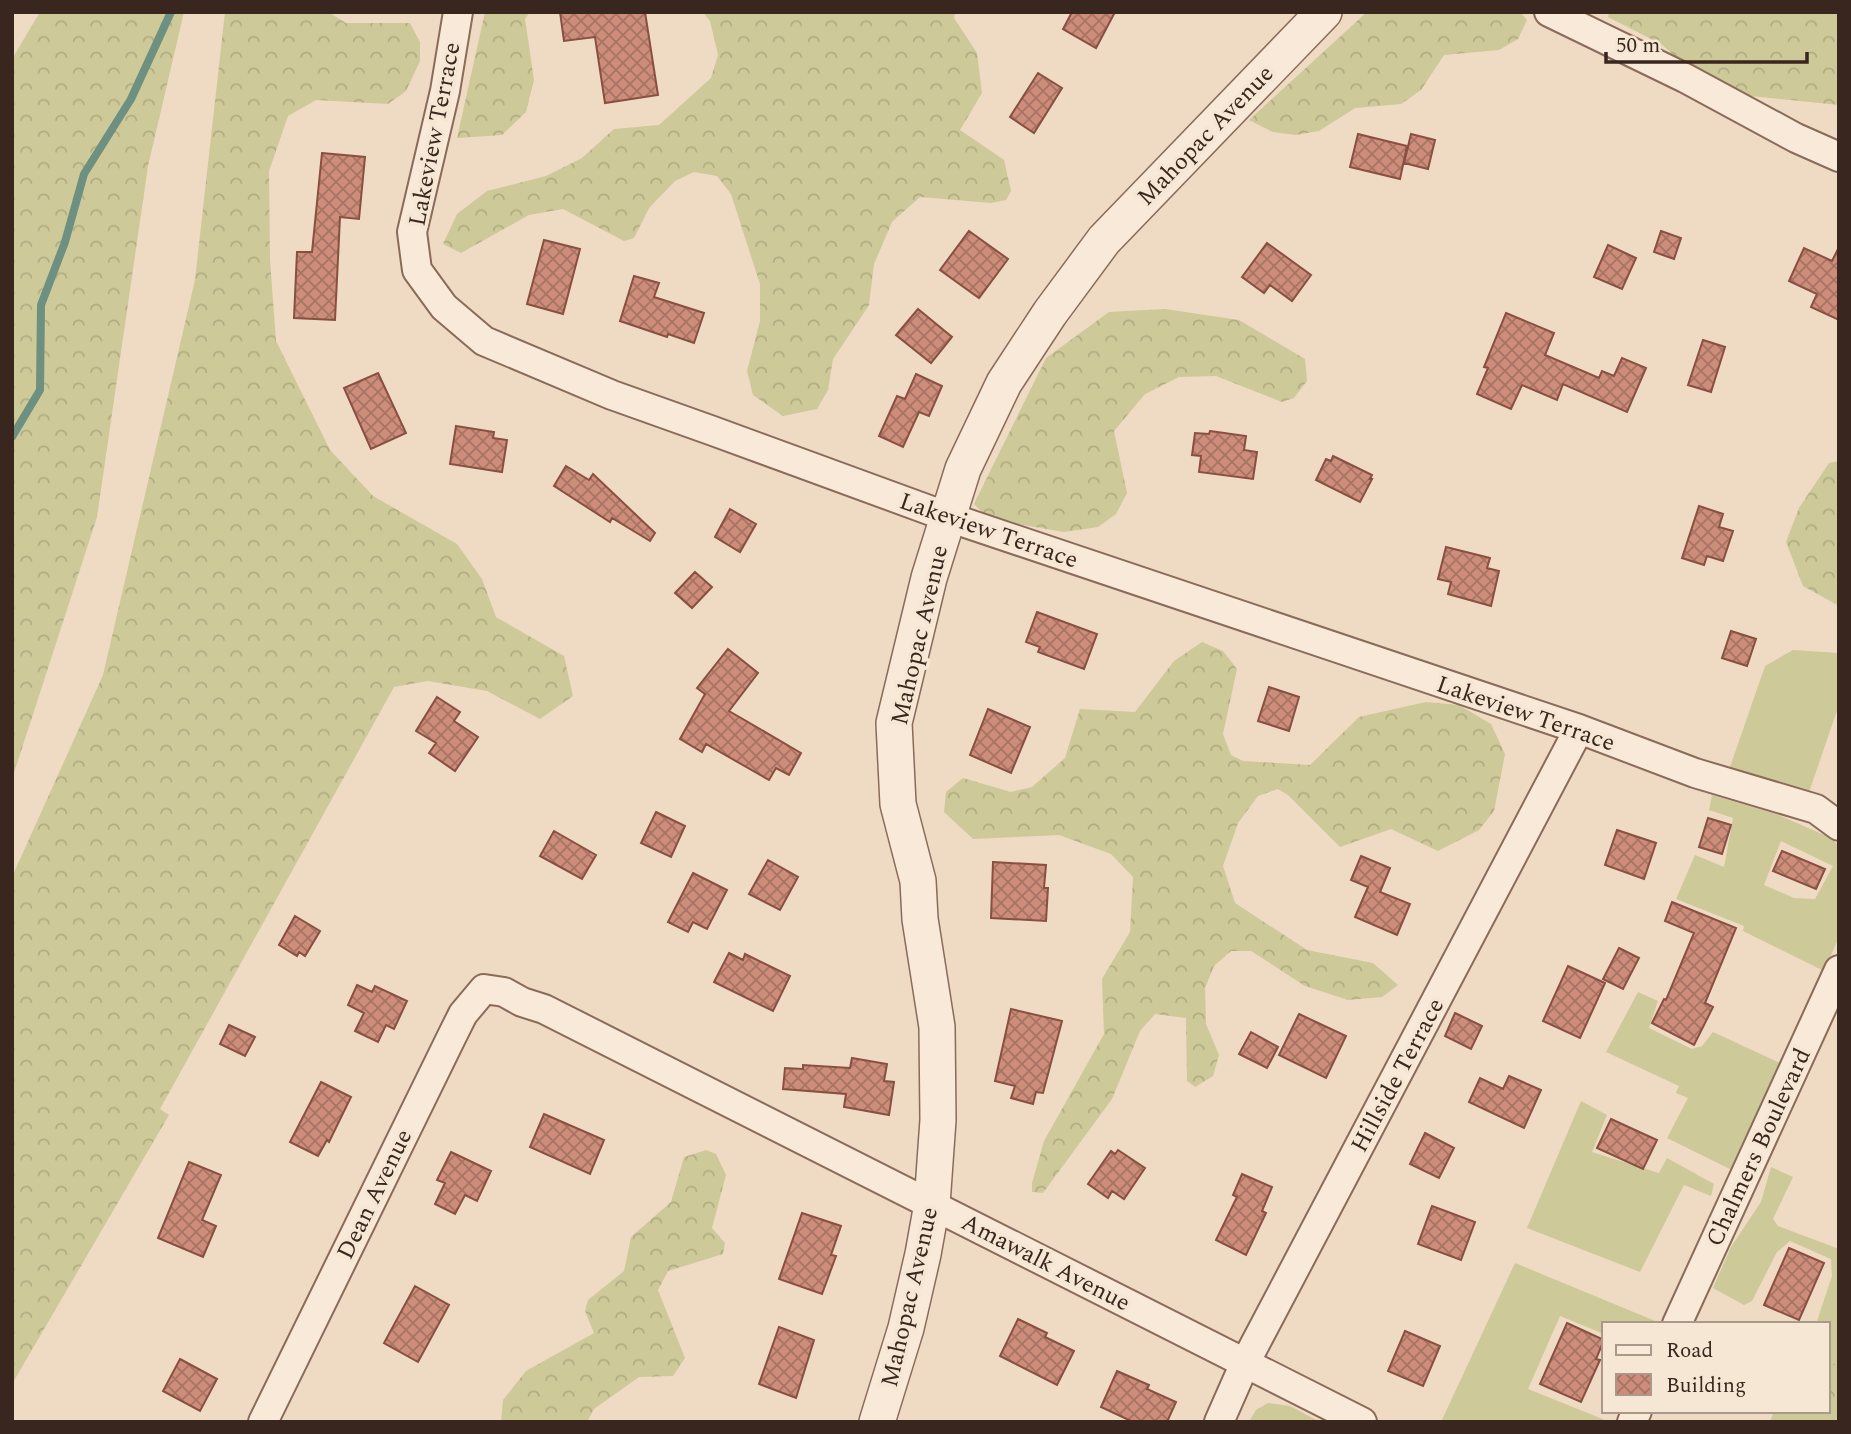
<svg xmlns="http://www.w3.org/2000/svg" width="1851" height="1434" viewBox="0 0 1851 1434" font-family="Spectral,serif">
  <defs>
    <pattern id="forest-crowns" width="20" height="18" patternUnits="userSpaceOnUse" patternTransform="scale(1.75)"><rect width="20" height="18" fill="#cdc998"/><path d="M2 6a3 3 0 1 1 6 0M12 15a3 3 0 1 1 6 0" fill="none" stroke="#b1ac83"/></pattern>
    <pattern id="building-cross-hatch" width="8" height="8" patternUnits="userSpaceOnUse" patternTransform="scale(1.75)"><rect width="8" height="8" fill="#cd8d7a"/><path d="M0 0l8 8M0 8l8-8" fill="none" stroke="#a77363"/></pattern>
  </defs>
  <rect width="100%" height="100%" fill="#efdac4"/>
  <path fill="#cdc998" fill-rule="evenodd" d="M 1793,650 L 1839,653 L 1839,705 L 1808,795 L 1729,770 L 1765,666 Z
    M 1712,795 L 1776,814 L 1831,838 L 1839,846 L 1839,937 L 1824,971 L 1743,931 L 1744,926 L 1676,899 L 1695,855 L 1724,867 L 1733,818 L 1709,810 ZM 1781,841 L 1833,866 L 1815,899 L 1794,898 L 1764,885 Z
    M 1638,992 L 1658,1001 L 1649,1028 L 1692,1049 L 1702,1046 L 1713,1032 L 1780,1063 L 1732,1170 L 1667,1138 L 1688,1098 L 1676,1093 L 1679,1086 L 1606,1052 Z
    M 1581,1101 L 1607,1115 L 1592,1152 L 1659,1173 L 1667,1158 L 1714,1184 L 1711,1196 L 1684,1185 L 1640,1272 L 1527,1228 Z
    M 1771,1167 L 1793,1177 L 1773,1219 L 1778,1226 L 1839,1249 L 1839,1383 L 1828,1401 L 1828,1324 L 1816,1324 L 1832,1276 L 1831,1259 L 1790,1241 L 1777,1252 L 1752,1301 L 1744,1305 L 1713,1288 L 1731,1247 L 1761,1202 Z
    M 1515,1263 L 1660,1323 L 1604,1324 L 1604,1334 L 1560,1316 L 1528,1389 L 1610,1422 L 1441,1422 Z
    M 1268,1403 L 1290,1406 L 1320,1422 L 1249,1422 L 1256,1410 Z
    M 1774,1411 L 1824,1411 L 1821,1422 L 1770,1422 Z"/>
  <path fill="url(#forest-crowns)" d="M 40,12 L 184,12 L 148,166 L 97,517 L 12,779 L 12,59 Z
    M 225,12 L 328,12 L 346,23 L 410,23 L 420,42 L 420,61 L 406,91 L 388,104 L 316,100 L 288,116 L 269,171 L 270,260 L 276,341 L 330,450 L 373,496 L 457,544 L 482,579 L 496,617 L 564,656 L 573,696 L 540,719 L 487,691 L 428,681 L 394,687 L 160,1109 L 169,1115 L 12,1384 L 12,877 L 103,675 L 195,280 Z
    M 485,12 L 530,12 L 525,19 L 534,80 L 526,112 L 502,135 L 457,138 Z
    M 703,12 L 955,12 L 954,18 L 977,53 L 982,93 L 960,130 L 1004,160 L 1011,191 L 1006,200 L 991,203 L 920,197 L 892,222 L 874,264 L 869,305 L 833,359 L 828,390 L 817,409 L 783,416 L 753,395 L 747,371 L 760,321 L 760,284 L 731,194 L 717,176 L 694,172 L 675,181 L 649,208 L 634,238 L 624,241 L 563,209 L 529,215 L 461,253 L 443,244 L 457,214 L 487,191 L 546,176 L 582,158 L 614,129 L 659,125 L 711,78 L 718,55 L 710,21 Z
    M 1367,12 L 1520,12 L 1527,20 L 1518,39 L 1499,50 L 1444,55 L 1421,90 L 1401,104 L 1355,108 L 1319,131 L 1296,135 L 1273,132 L 1249,120 Z
    M 1609,12 L 1839,12 L 1839,105 L 1741,95 L 1685,65 L 1661,44 L 1608,17 Z
    M 1165,309 L 1239,320 L 1305,359 L 1307,381 L 1294,398 L 1282,402 L 1216,376 L 1179,377 L 1145,394 L 1114,431 L 1127,493 L 1116,514 L 1098,527 L 1064,532 L 1018,524 L 986,516 L 974,504 L 1046,358 L 1109,312 Z
    M 1839,461 L 1839,606 L 1803,586 L 1786,542 L 1799,508 L 1829,463 Z
    M 1202,642 L 1223,651 L 1237,669 L 1223,734 L 1231,755 L 1243,761 L 1310,765 L 1359,717 L 1426,702 L 1459,705 L 1491,724 L 1505,754 L 1494,811 L 1479,830 L 1438,851 L 1391,829 L 1340,847 L 1288,795 L 1278,789 L 1258,796 L 1238,823 L 1223,866 L 1235,903 L 1307,950 L 1373,963 L 1398,985 L 1382,997 L 1348,1000 L 1305,986 L 1251,951 L 1231,951 L 1214,966 L 1205,988 L 1206,1024 L 1219,1055 L 1213,1076 L 1195,1087 L 1187,1081 L 1186,1018 L 1155,1014 L 1140,1031 L 1112,1099 L 1043,1193 L 1032,1192 L 1032,1183 L 1044,1141 L 1104,1034 L 1102,979 L 1130,932 L 1133,877 L 1111,854 L 1059,835 L 973,839 L 944,812 L 946,792 L 963,778 L 1011,792 L 1032,787 L 1065,758 L 1080,709 L 1135,712 L 1174,661 Z
    M 706,1150 L 716,1154 L 726,1175 L 712,1228 L 725,1243 L 723,1254 L 668,1271 L 658,1290 L 685,1358 L 673,1376 L 639,1377 L 594,1409 L 587,1422 L 501,1422 L 503,1400 L 526,1371 L 594,1333 L 585,1311 L 588,1300 L 624,1271 L 631,1237 L 671,1202 L 684,1157 Z
    M 1839,1360 L 1839,1422 L 1804,1422 L 1806,1411 L 1828,1411 L 1828,1368 Z"/>
  <g fill="none" stroke-linecap="round" stroke-linejoin="round">
    <path stroke="#6d9081" stroke-width="8" d="M 12,437 L 40,390 L 41,305 L 65,242 L 84,174 L 131,99 L 171,12"/>
  </g>
  <path fill="url(#building-cross-hatch)" stroke="#894f40" stroke-width="2" d="M 560,12 L 645,12 L 658,95 L 605,103 L 595,37 L 564,41 Z
    M 1072,12 L 1115,12 L 1096,48 L 1063,29 Z
    M 1038,73 L 1062,88 L 1034,133 L 1010,117 Z
    M 1358,134 L 1407,146 L 1400,179 L 1350,167 Z
    M 1411,134 L 1435,140 L 1428,169 L 1404,163 Z
    M 322,153 L 365,157 L 359,219 L 340,217 L 335,320 L 294,318 L 297,252 L 312,252 Z
    M 969,231 L 1008,259 L 979,298 L 940,270 Z
    M 1661,231 L 1681,238 L 1674,259 L 1654,252 Z
    M 544,240 L 580,249 L 563,314 L 527,304 Z
    M 1267,243 L 1311,275 L 1292,301 L 1270,285 L 1264,293 L 1242,277 Z
    M 1608,245 L 1636,258 L 1622,289 L 1594,277 Z
    M 1839,247 L 1839,320 L 1811,307 L 1817,294 L 1789,281 L 1804,248 L 1832,261 Z
    M 634,276 L 659,283 L 654,297 L 704,313 L 694,343 L 668,334 L 667,337 L 620,321 Z
    M 918,309 L 952,337 L 931,363 L 896,335 Z
    M 1506,313 L 1554,333 L 1545,355 L 1599,378 L 1602,371 L 1614,376 L 1622,358 L 1646,368 L 1627,412 L 1563,384 L 1557,400 L 1522,385 L 1511,409 L 1477,394 L 1488,368 L 1484,367 Z
    M 1703,340 L 1725,347 L 1711,392 L 1688,385 Z
    M 378,373 L 406,433 L 371,449 L 344,388 Z
    M 916,374 L 942,386 L 929,416 L 919,412 L 903,447 L 879,436 L 897,396 L 905,399 Z
    M 456,426 L 494,432 L 493,438 L 507,440 L 502,472 L 450,464 Z
    M 1210,431 L 1246,436 L 1244,450 L 1257,452 L 1253,479 L 1199,472 L 1201,456 L 1192,455 L 1195,433 L 1209,434 Z
    M 1333,456 L 1372,475 L 1370,479 L 1372,479 L 1360,502 L 1316,480 L 1326,459 L 1331,461 Z
    M 566,466 L 589,480 L 593,474 L 655,533 L 650,541 L 612,518 L 610,522 L 554,486 Z
    M 1699,506 L 1723,514 L 1719,527 L 1733,531 L 1723,561 L 1707,556 L 1704,565 L 1682,558 Z
    M 730,509 L 756,524 L 740,552 L 715,537 Z
    M 1446,547 L 1490,558 L 1487,568 L 1499,571 L 1491,606 L 1448,594 L 1451,582 L 1438,579 Z
    M 695,572 L 712,587 L 692,608 L 675,593 Z
    M 1037,612 L 1097,634 L 1084,669 L 1038,652 L 1040,647 L 1026,642 Z
    M 1731,631 L 1756,639 L 1747,666 L 1722,658 Z
    M 728,649 L 758,673 L 729,711 L 801,753 L 789,775 L 776,768 L 769,780 L 706,744 L 702,752 L 680,739 L 705,694 L 697,688 Z
    M 1269,687 L 1299,697 L 1289,731 L 1258,721 Z
    M 437,697 L 460,712 L 454,721 L 478,737 L 455,771 L 429,753 L 436,743 L 416,731 Z
    M 988,709 L 1030,727 L 1011,773 L 970,755 Z
    M 656,812 L 685,826 L 671,857 L 641,843 Z
    M 1708,818 L 1731,825 L 1722,854 L 1699,847 Z
    M 1617,830 L 1656,843 L 1644,879 L 1605,865 Z
    M 554,831 L 596,855 L 582,879 L 540,856 Z
    M 1782,851 L 1825,869 L 1816,889 L 1773,871 Z
    M 1361,856 L 1390,868 L 1380,892 L 1410,904 L 1397,935 L 1355,917 L 1368,887 L 1351,880 Z
    M 768,860 L 798,877 L 780,910 L 749,894 Z
    M 993,862 L 1046,865 L 1044,888 L 1048,888 L 1046,921 L 991,918 Z
    M 693,873 L 727,890 L 707,929 L 693,922 L 688,932 L 668,922 Z
    M 1672,902 L 1736,928 L 1705,1003 L 1713,1007 L 1694,1045 L 1652,1023 L 1664,999 L 1666,1000 L 1694,933 L 1665,921 Z
    M 295,916 L 320,931 L 305,956 L 299,952 L 297,956 L 279,945 Z
    M 1619,948 L 1639,958 L 1623,989 L 1603,979 Z
    M 729,953 L 743,960 L 745,954 L 790,976 L 773,1011 L 714,982 Z
    M 1568,966 L 1605,983 L 1580,1038 L 1543,1021 Z
    M 357,985 L 372,992 L 375,986 L 407,1001 L 394,1029 L 386,1025 L 378,1042 L 355,1031 L 364,1013 L 348,1005 Z
    M 1011,1009 L 1062,1021 L 1043,1093 L 1036,1092 L 1033,1104 L 1011,1098 L 1015,1086 L 995,1081 Z
    M 1455,1013 L 1482,1026 L 1471,1049 L 1445,1036 Z
    M 1299,1014 L 1346,1036 L 1326,1078 L 1279,1055 Z
    M 229,1025 L 255,1037 L 245,1056 L 220,1044 Z
    M 1251,1032 L 1278,1047 L 1267,1068 L 1239,1054 Z
    M 852,1058 L 887,1064 L 884,1081 L 894,1082 L 889,1115 L 844,1107 L 846,1094 L 783,1089 L 785,1068 L 803,1069 L 803,1065 L 850,1068 Z
    M 1509,1076 L 1541,1090 L 1524,1128 L 1469,1102 L 1480,1078 L 1503,1089 Z
    M 321,1082 L 351,1097 L 329,1142 L 327,1140 L 318,1156 L 290,1142 Z
    M 544,1114 L 604,1140 L 590,1174 L 530,1147 Z
    M 1611,1119 L 1657,1140 L 1643,1169 L 1597,1148 Z
    M 1425,1133 L 1454,1148 L 1439,1178 L 1410,1164 Z
    M 1118,1150 L 1145,1168 L 1124,1199 L 1112,1191 L 1108,1198 L 1088,1184 L 1111,1151 L 1115,1154 Z
    M 451,1152 L 491,1171 L 477,1201 L 465,1195 L 455,1214 L 435,1204 L 445,1183 L 437,1180 Z
    M 189,1162 L 221,1175 L 202,1220 L 216,1226 L 203,1257 L 158,1238 Z
    M 1242,1174 L 1272,1187 L 1262,1211 L 1266,1213 L 1246,1255 L 1216,1240 L 1237,1197 L 1233,1195 Z
    M 1432,1206 L 1475,1222 L 1461,1260 L 1418,1244 Z
    M 802,1213 L 841,1226 L 831,1255 L 836,1256 L 822,1294 L 779,1279 Z
    M 1789,1248 L 1824,1263 L 1799,1320 L 1764,1305 Z
    M 415,1286 L 449,1305 L 418,1362 L 384,1343 Z
    M 1018,1319 L 1047,1333 L 1045,1337 L 1074,1351 L 1057,1385 L 1000,1356 Z
    M 1567,1323 L 1604,1340 L 1596,1359 L 1600,1360 L 1581,1402 L 1540,1384 Z
    M 779,1327 L 814,1340 L 796,1398 L 759,1384 Z
    M 1405,1331 L 1440,1346 L 1423,1386 L 1388,1371 Z
    M 180,1359 L 217,1379 L 200,1411 L 163,1391 Z
    M 1117,1371 L 1149,1385 L 1147,1389 L 1176,1402 L 1167,1422 L 1133,1422 L 1101,1407 Z"/>
  <g fill="none" stroke-linecap="round" stroke-linejoin="round">
    <g stroke="#8a6b5a" stroke-width="32">
      <path id="minor" d="M 458,12 L 445,91 L 412,232 L 417,270 L 444,307 L 484,341 L 612,395 L 713,431 L 948,517 L 1579,729 L 1695,773 L 1816,809 L 1839,826
        M 1549,12 L 1685,78 L 1796,138 L 1839,157
        M 1677,1324 L 1839,970
        M 263,1422 L 453,1034 L 463,1014 L 484,989 L 504,992 L 522,1002 L 544,1009 L 1362,1422
        M 1219,1422 L 1245,1363 L 1579,729
        M 1632,1422 L 1637,1411"/>
    </g>
    <g stroke="#8a6b5a" stroke-width="38">
      <path id="tertiary" d="M 877,1422 L 906,1328 L 923,1254 L 932,1204 L 938,1120 L 937,1027 L 920,919 L 918,881 L 898,804 L 894,723 L 929,578 L 963,469 L 1004,383 L 1050,313 L 1104,240 L 1324,12"/>
    </g>
    <use href="#minor" stroke="#f9e9d8" stroke-width="28"/>
    <use href="#tertiary" stroke="#f9e9d8" stroke-width="35"/>
  </g>
  <g text-anchor="middle" stroke-width="7" stroke-linejoin="round" paint-order="stroke">
    <g font-size="24" fill="#39261e" stroke="#f6e6d4">
      <text transform="translate(434 134) rotate(-79)" y="8">Lakeview Terrace</text>
      <text transform="translate(1205 135) rotate(-46)" y="8">Mahopac Avenue</text>
      <text transform="translate(989 530) rotate(19)" y="8">Lakeview Terrace</text>
      <text transform="translate(919 635) rotate(-77)" y="8">Mahopac Avenue</text>
      <text transform="translate(1526 713) rotate(19)" y="8">Lakeview Terrace</text>
      <text transform="translate(1397 1075) rotate(-62)" y="8">Hillside Terrace</text>
      <text transform="translate(1758 1147) rotate(-65)" y="8">Chalmers Boulevard</text>
      <text transform="translate(374 1194) rotate(-64)" y="8">Dean Avenue</text>
      <text transform="translate(1046 1262) rotate(27)" y="8">Amawalk Avenue</text>
      <text transform="translate(909 1297) rotate(-77)" y="8">Mahopac Avenue</text>
    </g>
  </g>
  <rect width="1851" height="1434" fill="none" stroke="#39261e" stroke-width="28"/>
  <rect x="1602" y="1322" width="228" height="91" fill="#f6e6d4" stroke="#aa998b" stroke-width="2"/>
  <rect x="1616" y="1345" width="35" height="10" fill="#f9e9d8" stroke="#aa998b" stroke-width="2"/>
  <text x="1666" y="1357" font-size="21" fill="#39261e">Road</text>
  <rect x="1616" y="1374" width="35" height="21" fill="url(#building-cross-hatch)" stroke="#aa998b" stroke-width="2"/>
  <text x="1666" y="1392" font-size="21" fill="#39261e">Building</text>
  <path d="M1606 52v10h201v-10" fill="none" stroke="#39261e" stroke-width="3.5"/>
  <text x="1616" y="52" font-size="21" fill="#39261e" stroke="#f6e6d4" stroke-width="5" paint-order="stroke">50 m</text>
</svg>
